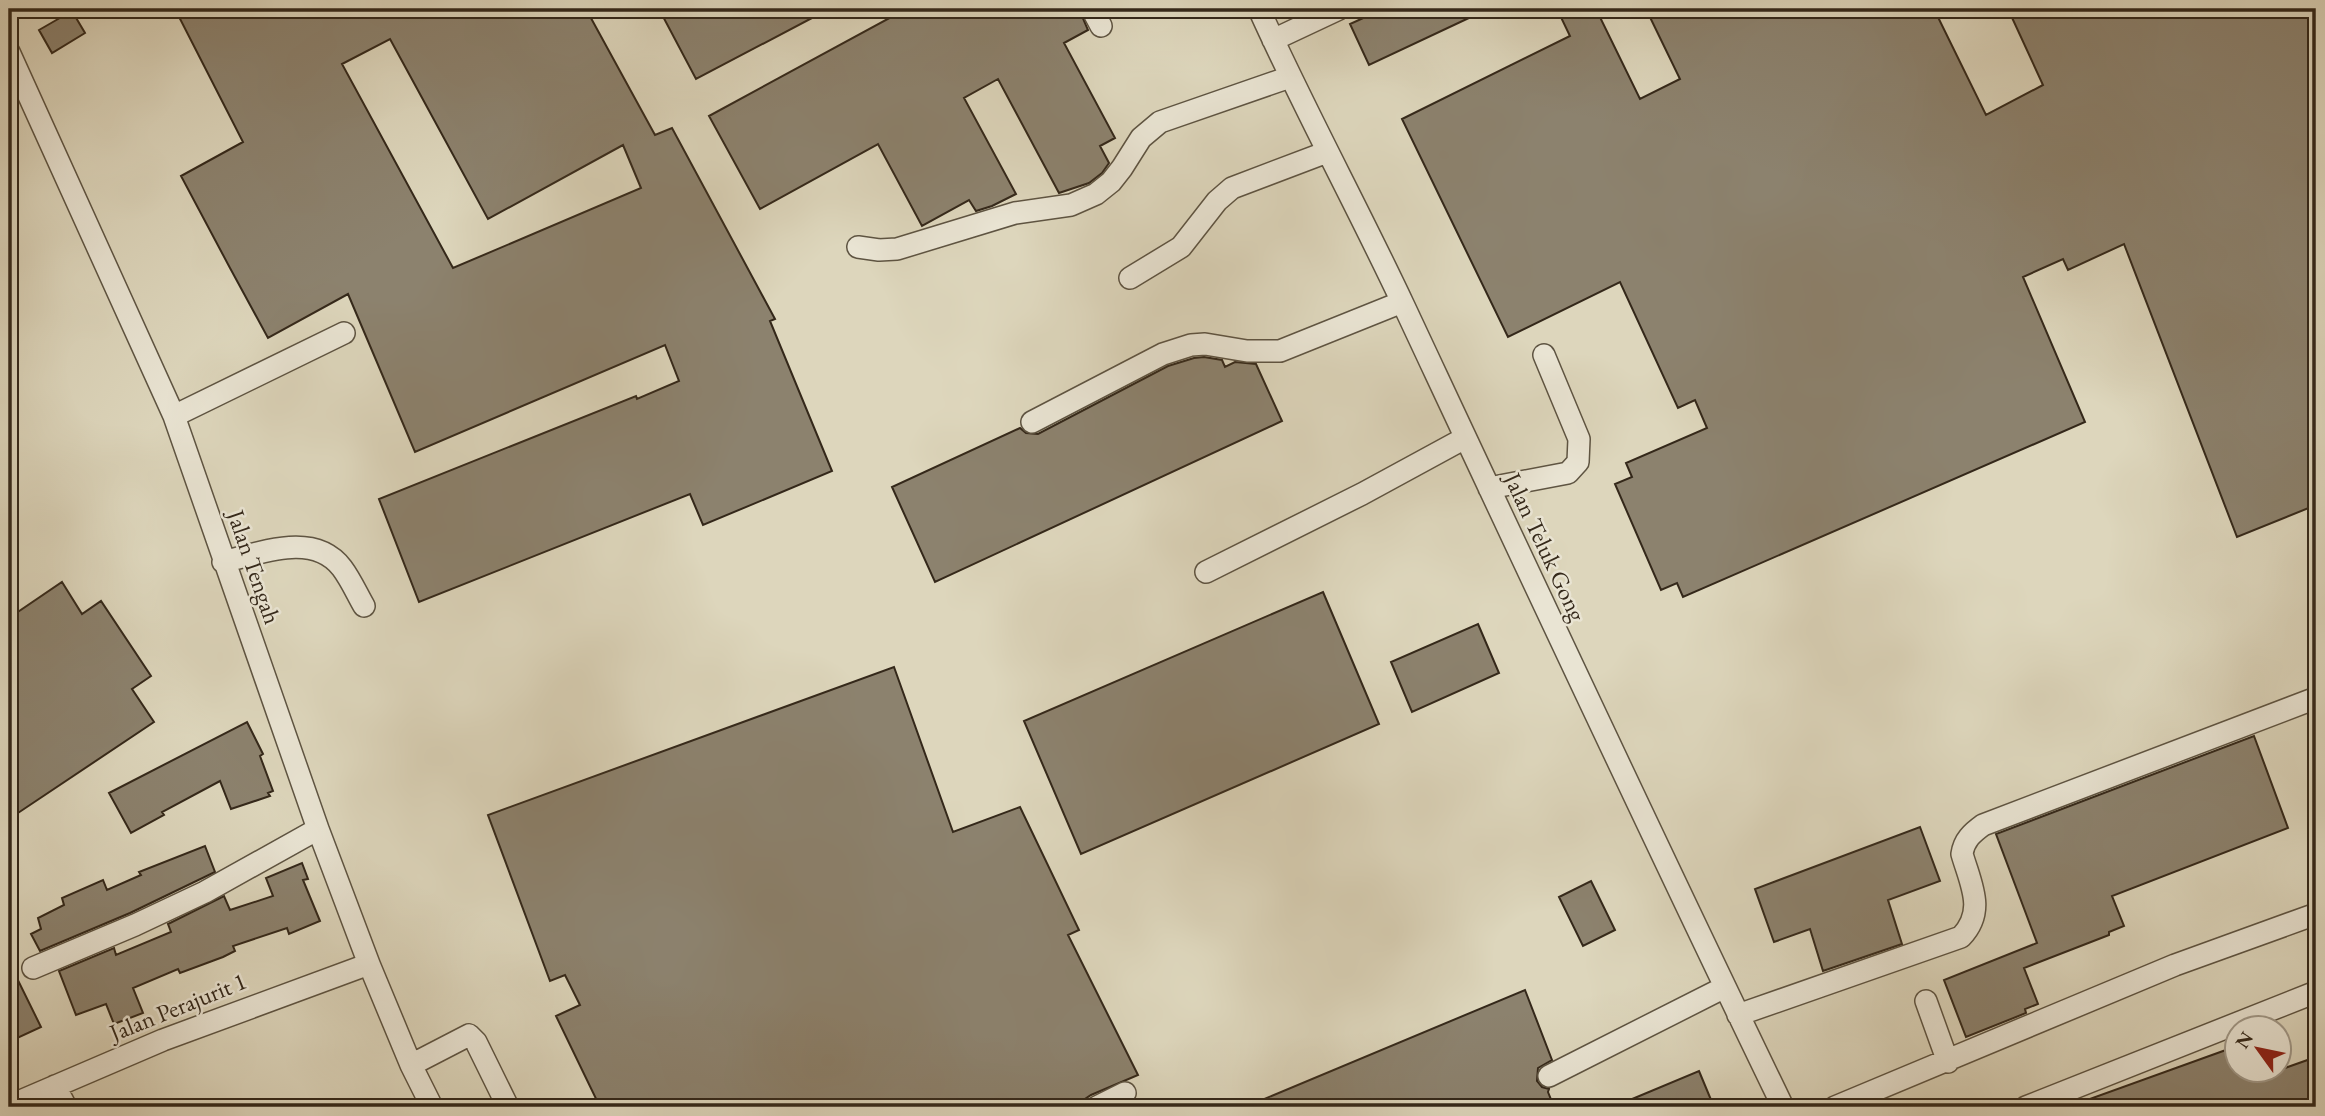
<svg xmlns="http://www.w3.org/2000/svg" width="2325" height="1116" viewBox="0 0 2325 1116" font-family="'EB Garamond',serif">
  <rect width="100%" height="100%" fill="#ddd6bc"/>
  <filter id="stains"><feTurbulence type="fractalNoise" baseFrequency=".00286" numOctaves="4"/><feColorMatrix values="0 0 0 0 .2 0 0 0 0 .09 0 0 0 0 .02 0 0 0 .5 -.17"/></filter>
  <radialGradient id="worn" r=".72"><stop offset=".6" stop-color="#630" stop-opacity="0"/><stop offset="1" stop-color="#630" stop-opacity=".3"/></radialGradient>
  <path fill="#8c826e" stroke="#34281a" stroke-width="2" fill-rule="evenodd" d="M 175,9 L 586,9 L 655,135 L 672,128 L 775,319 L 770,321 L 832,471 L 703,525 L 690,494 L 419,602 L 379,499 L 636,396 L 637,399 L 679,381 L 665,345 L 415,452 L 348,294 L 268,338 L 230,268 L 181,176 L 243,142 ZM 390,39 L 488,219 L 623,145 L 641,188 L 453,268 L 342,64 Z
    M 659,9 L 829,9 L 696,79 Z
    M 906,9 L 1079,9 L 1088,30 L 1064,43 L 1115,138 L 1100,146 L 1109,163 L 1102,173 L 1089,183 L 1059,193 L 998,79 L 964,98 L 1016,194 L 992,206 L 976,211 L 969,200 L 922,226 L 878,144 L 760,209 L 709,116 Z
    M 1383,9 L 1488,9 L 1369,65 L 1350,24 Z
    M 1557,9 L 1596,9 L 1640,99 L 1680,79 L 1646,9 L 1934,9 L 1986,115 L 2043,85 L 2008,9 L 2316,9 L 2316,505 L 2237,537 L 2124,244 L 2068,270 L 2063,259 L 2023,277 L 2085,422 L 1683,597 L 1677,583 L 1661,590 L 1615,484 L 1632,477 L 1626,463 L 1707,428 L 1695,400 L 1678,408 L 1620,282 L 1508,337 L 1402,119 L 1570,36 Z
    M 72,11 L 85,33 L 52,53 L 39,30 Z
    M 1204,357 L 1222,360 L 1225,367 L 1235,362 L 1256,364 L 1282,421 L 935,582 L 892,487 L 1020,428 L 1026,433 L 1038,434 L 1168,366 L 1194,358 Z
    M 62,582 L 82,614 L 101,601 L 151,676 L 132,689 L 154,722 L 9,819 L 9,618 Z
    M 1323,592 L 1379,724 L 1081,854 L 1024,721 Z
    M 1478,624 L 1499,673 L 1412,712 L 1391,662 Z
    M 894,667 L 953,832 L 1020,807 L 1079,930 L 1068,935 L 1138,1075 L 1091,1095 L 1073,1107 L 600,1107 L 556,1016 L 580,1005 L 565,975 L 550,981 L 488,815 Z
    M 247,722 L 263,754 L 260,756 L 273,791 L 268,793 L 270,796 L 231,809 L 220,781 L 162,812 L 164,815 L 131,833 L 109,793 Z
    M 2254,736 L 2288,828 L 2112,896 L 2124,926 L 2109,932 L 2109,935 L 2024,968 L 2038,1004 L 2025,1009 L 2026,1013 L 1966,1037 L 1944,980 L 2037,943 L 1996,834 Z
    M 1920,827 L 1940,881 L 1888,900 L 1902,944 L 1823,971 L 1810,929 L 1774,942 L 1755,889 Z
    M 205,846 L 215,872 L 130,913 L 40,951 L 31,934 L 41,929 L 38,918 L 64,905 L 62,898 L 103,880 L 107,890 L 141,875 L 139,872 Z
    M 302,863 L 308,879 L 303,880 L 320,921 L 289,934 L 287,928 L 233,946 L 235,951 L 223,957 L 180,973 L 178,969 L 133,988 L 143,1013 L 114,1024 L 106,1004 L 76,1015 L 59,971 L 114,948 L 116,955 L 171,932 L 168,924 L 224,896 L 230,910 L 273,896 L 266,878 Z
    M 1591,881 L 1615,930 L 1583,946 L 1559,897 Z
    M 9,962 L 41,1027 L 13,1040 L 9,1031 Z
    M 1525,990 L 1552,1060 L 1538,1068 L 1537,1081 L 1542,1087 L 1549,1089 L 1548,1092 L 1554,1107 L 1245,1107 Z
    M 2237,1046 L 2237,1070 L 2255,1070 L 2257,1078 L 2316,1057 L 2316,1107 L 2074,1107 L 2073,1105 Z
    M 1699,1071 L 1714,1107 L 1613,1107 Z"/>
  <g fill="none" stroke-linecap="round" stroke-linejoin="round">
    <g stroke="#5e5442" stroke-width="24">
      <path id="minor" d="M 1092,9 L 1101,26
        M 1259,9 C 1304,109 1357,206 1404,306 C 1529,573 1654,841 1783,1107
        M 1273,40 L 1339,9
        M 9,52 L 174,416 L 318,829 L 369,964 L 411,1065 L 432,1107
        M 858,247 L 879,250 L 897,249 L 1015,213 L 1071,205 L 1096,194 L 1111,182 L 1122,168 L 1141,138 L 1160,122 L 1290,77
        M 1130,278 L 1181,247 L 1217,201 L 1232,188 L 1327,152
        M 174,416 L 344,333
        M 1032,422 L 1163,354 L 1191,345 L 1205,344 L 1247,351 L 1280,351 L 1402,302
        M 1489,488 L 1568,473 L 1578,462 L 1579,439 L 1544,355
        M 223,562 C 261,553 314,531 342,568 C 351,580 357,594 364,606
        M 1206,572 L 1362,494 L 1465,438
        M 33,968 L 135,925 L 205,892 L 318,829
        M 1926,1001 L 1948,1062
        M 1738,1015 L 1961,937 C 1986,911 1971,885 1962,854 C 1964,840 1972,833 1983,825 L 2316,698
        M 411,1065 L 469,1035 L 476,1042 L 508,1107
        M 1549,1076 L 1725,987
        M 55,1086 L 66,1107
        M 9,1106 L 163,1040 L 369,964
        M 1097,1107 L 1125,1093
        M 1835,1107 L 2175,965 L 2316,914
        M 2026,1107 L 2316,992"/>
    </g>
    <use href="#minor" stroke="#e9e4d3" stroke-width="21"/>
  </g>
  <g text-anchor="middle" stroke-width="5" stroke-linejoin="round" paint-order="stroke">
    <g font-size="24" fill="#34281a" stroke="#e9e4d3">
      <text transform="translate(1545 547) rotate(65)" y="8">Jalan Teluk Gong</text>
      <text transform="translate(254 567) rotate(71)" y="8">Jalan Tengah</text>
      <text transform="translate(178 1007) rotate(-22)" y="8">Jalan Perajurit 1</text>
    </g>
  </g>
  <rect width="2325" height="1116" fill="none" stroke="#ddd6bc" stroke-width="35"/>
  <rect x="10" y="10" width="2304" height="1095" fill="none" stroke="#34281a" stroke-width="3.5"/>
  <rect x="18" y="18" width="2290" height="1081" fill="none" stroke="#34281a" stroke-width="2"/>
  <g transform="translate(2258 1049) rotate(303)"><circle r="33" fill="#e9e4d3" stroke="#a19989" stroke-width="2"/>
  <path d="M0-5L12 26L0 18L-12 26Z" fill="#8f2418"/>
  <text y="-10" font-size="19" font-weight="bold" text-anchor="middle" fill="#34281a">N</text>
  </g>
  <rect width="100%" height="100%" filter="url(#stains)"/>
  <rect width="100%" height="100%" fill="url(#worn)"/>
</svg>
